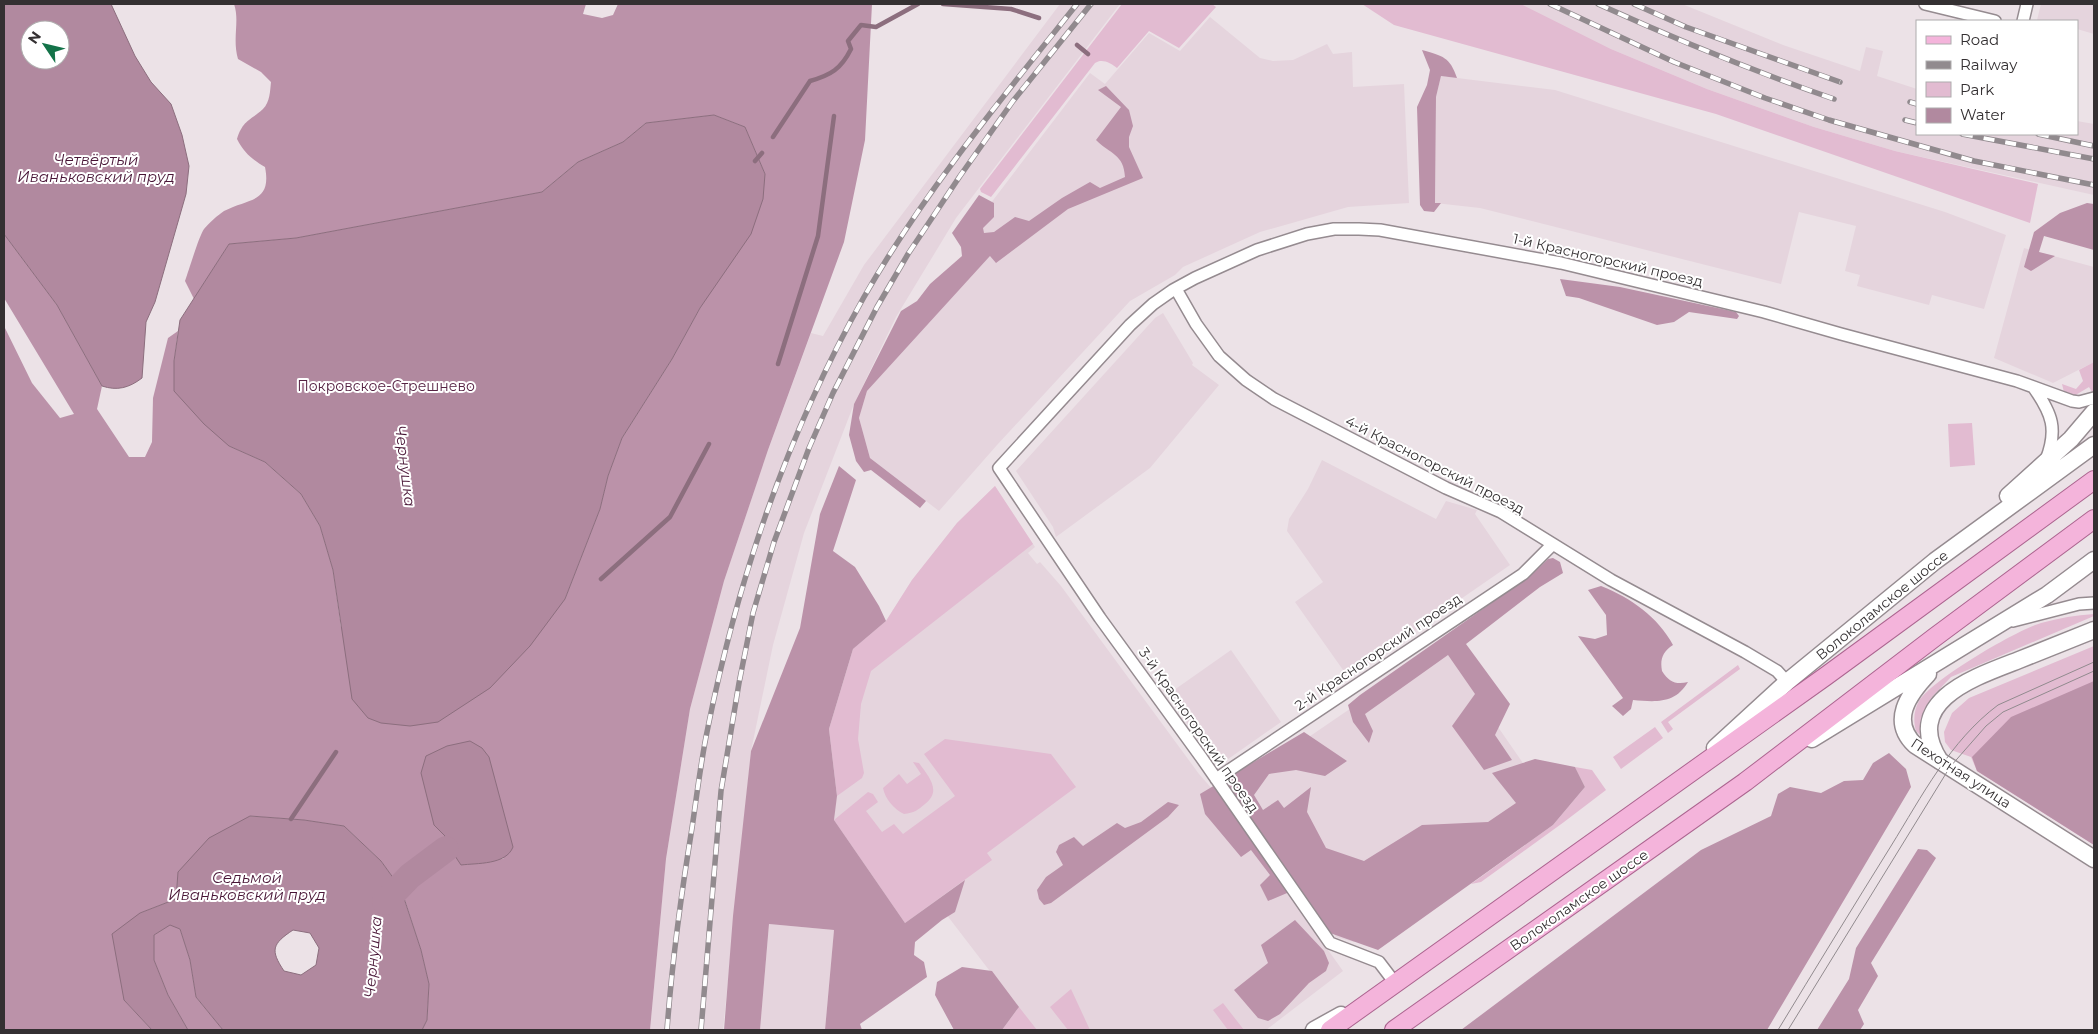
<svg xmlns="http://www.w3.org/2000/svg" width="2098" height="1034" viewBox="0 0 2098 1034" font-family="Montserrat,sans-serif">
  <rect width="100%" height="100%" fill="#ece2e7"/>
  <path fill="#e5d4dd" d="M 1060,4 L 1120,4 L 956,218 L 896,317 L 854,404 L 804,533 L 773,645 L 751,751 L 723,1030 L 650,1030 L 666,859 L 690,709 L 724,581 L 768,450 L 811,333 L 823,336 L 864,265 Z
    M 1521,4 L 1682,4 L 1783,45 L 1860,71 L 1866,47 L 1883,51 L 1877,76 L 1917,89 L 1917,134 L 2077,134 L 2077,121 L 2094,124 L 2094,195 L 1895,151 L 1814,127 L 1707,89 L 1611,49 Z
    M 2041,4 L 2094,4 L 2094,34 L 2077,29 L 2077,21 L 2037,20 Z
    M 1210,17 L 1260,58 L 1273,61 L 1293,60 L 1327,44 L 1333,54 L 1352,52 L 1353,87 L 1404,84 L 1409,203 L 1348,207 L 1260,232 L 1183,267 L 1175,275 L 1130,301 L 997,445 L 939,511 L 870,458 L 859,418 L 867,391 L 990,256 L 968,233 L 1090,73 L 1105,84 L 1149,33 L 1180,51 Z
    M 1441,76 L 1555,90 L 1945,212 L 2006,235 L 1984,309 L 1932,295 L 1929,305 L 1857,286 L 1860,275 L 1845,271 L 1856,226 L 1799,212 L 1781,284 L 1480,208 L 1435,203 L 1436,97 Z
    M 2024,248 L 2094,267 L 2094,362 L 2053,383 L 1994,358 Z
    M 1163,313 L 1193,363 L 1192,365 L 1219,385 L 1150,468 L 1056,537 L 1053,527 L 1016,471 L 1155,318 Z
    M 1322,460 L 1436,519 L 1446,501 L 1477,510 L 1475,514 L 1510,565 L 1348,677 L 1295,602 L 1323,582 L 1287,531 L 1289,519 L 1308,489 Z
    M 995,486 L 1035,547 L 1028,553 L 1037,564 L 1040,562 L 1061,586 L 1199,774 L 1220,798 L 1343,971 L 1266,1030 L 1035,1030 L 936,901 L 905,923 L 834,820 L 853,649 L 886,621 L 912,580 L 957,523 Z
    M 1442,646 L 1554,808 L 1354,942 L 1336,937 L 1234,788 Z
    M 1231,650 L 1281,722 L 1221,764 L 1214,761 L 1167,695 Z
    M 769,924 L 834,930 L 825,1030 L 760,1030 Z"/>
  <path fill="#e2bbd1" d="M 1122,4 L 1212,4 L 1216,7 L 1179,48 L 1149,31 L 1117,68 C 1111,63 1102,58 1095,63 L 991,197 L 981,192 L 980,189 Z
    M 1362,4 L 1521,4 L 1611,49 L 1707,89 L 1814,127 L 1895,151 L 2038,184 L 2030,223 L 1716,114 L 1394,25 Z
    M 2094,362 L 2094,390 L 2092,392 L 2089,387 L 2074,396 L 2064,392 L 2062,384 L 2076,389 L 2083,381 L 2079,370 Z
    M 1972,423 L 1975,465 L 1950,467 L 1948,424 Z
    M 995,486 L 1033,544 L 871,671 L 861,704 L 858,739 L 864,773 L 862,778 L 837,796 L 829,729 L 853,649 L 886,621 L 912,580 L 957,523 Z
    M 2094,614 L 2094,616 L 1951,677 L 1931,698 L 1921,723 L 1920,735 L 1916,731 C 1913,720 1914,710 1919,701 C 1933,679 2015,631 2041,623 C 2059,618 2076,615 2094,614 Z
    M 2094,646 L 2094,845 L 1977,771 L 1971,757 L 1951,750 L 1945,742 L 1944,732 L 1952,713 L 1969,698 Z
    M 1738,665 L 1740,669 L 1668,722 L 1673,729 L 1668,733 L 1661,722 Z
    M 1655,727 L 1663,738 L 1621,769 L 1613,757 Z
    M 945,739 L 1051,754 L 1076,787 L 987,853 L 992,860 L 905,923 L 834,820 L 868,792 L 873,794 L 878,802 L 866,811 L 882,832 L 894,824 L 903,834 L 955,796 L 924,754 Z
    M 913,762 L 919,763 C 929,777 942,791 925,804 C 918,810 914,813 904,814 C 894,809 885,799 883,788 L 899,774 L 907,784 L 921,774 Z
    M 1575,767 L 1592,770 L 1606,790 L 1564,822 L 1481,882 L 1471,884 L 1553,825 L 1585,787 Z
    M 1071,989 L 1090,1030 L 1068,1030 L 1050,1007 Z
    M 1223,1003 L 1244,1030 L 1228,1030 L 1213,1010 Z
    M 1019,1007 L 1037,1030 L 1002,1030 Z"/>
  <path fill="#bb92a9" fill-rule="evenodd" d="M 234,4 L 586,4 L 583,14 L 602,18 L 613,15 L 618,4 L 872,4 L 865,140 L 844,242 L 768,450 L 724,581 L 690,709 L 666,859 L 650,1030 L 422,1030 L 427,1020 L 429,984 L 421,950 L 403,894 L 394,879 L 381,861 L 344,826 L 304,820 L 250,816 L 176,899 L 140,913 L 124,1000 L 152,1030 L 4,1030 L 4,326 L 32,383 L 60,418 L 74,414 L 4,298 L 4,234 L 57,305 L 102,386 L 97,409 L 129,457 L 145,457 L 152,442 L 153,398 L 168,338 L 178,331 L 174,361 L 229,446 L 265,462 L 301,494 L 320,526 L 333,570 L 341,627 L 565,599 L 600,509 L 608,476 L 622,438 L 672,359 L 700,308 L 765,174 L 745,127 L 714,115 L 646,123 L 623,142 L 578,162 L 542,192 L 296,238 L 229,244 L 194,299 L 185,281 C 189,270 199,236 204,229 C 209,223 218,215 224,211 C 249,198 272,203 265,167 C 252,159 244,153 237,139 C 243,120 250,121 263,109 C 270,102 270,91 271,82 L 261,72 L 238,59 C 232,38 240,21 234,4 ZM 434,825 L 504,859 L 447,855 L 426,869 L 418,871 C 425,858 441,851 445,836 Z
    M 1422,50 C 1443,56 1450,57 1457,78 L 1441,76 L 1436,97 L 1435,203 L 1441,203 L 1434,212 L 1424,211 L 1420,205 L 1417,107 L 1427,85 L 1430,70 Z
    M 1106,86 L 1129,110 L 1133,126 L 1129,137 L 1129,147 L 1143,178 L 1068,209 L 996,263 L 990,256 L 867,391 L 859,418 L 870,458 L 926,501 L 920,508 L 871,470 L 864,472 L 856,461 L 849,435 L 854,404 L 901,311 L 917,301 L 930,284 L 962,256 L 961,247 L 952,233 L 979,195 L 994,203 L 994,217 L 983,228 L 984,233 L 994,232 L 1015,217 L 1029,221 L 1062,198 L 1090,182 L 1100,188 L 1125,177 C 1124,154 1110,154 1096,140 L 1121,107 L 1098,90 Z
    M 2087,203 L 2094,204 L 2094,250 L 2044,236 L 2039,252 L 2055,256 L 2031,271 L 2024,267 L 2034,232 L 2060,213 Z
    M 1560,279 L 1620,287 L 1736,312 L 1739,316 L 1737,319 L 1689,312 L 1674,322 L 1657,325 L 1579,298 L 1566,296 Z
    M 839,466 L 856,480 L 833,551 L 855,567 L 879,606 L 886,621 L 853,649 L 829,729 L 837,796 L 834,820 L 905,923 L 965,880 L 955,912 L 942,920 L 915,942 L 914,955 L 924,962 L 927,977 L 860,1024 L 862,1030 L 825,1030 L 834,930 L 769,924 L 760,1030 L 724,1030 L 733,916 L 751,751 L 800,628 L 820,514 Z
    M 1553,558 L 1560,562 L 1563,573 L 1540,587 L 1466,644 L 1510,704 L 1495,735 L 1512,760 L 1484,770 L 1452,726 L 1475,694 L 1448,655 L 1365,714 L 1373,731 L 1369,743 L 1353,722 L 1348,705 L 1360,695 L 1530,576 L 1548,559 Z
    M 1601,586 C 1631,598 1658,617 1673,645 C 1662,652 1660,660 1662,671 C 1669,682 1676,685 1688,682 C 1675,704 1656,702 1633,700 L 1631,709 L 1623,716 L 1612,706 L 1623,698 L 1578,636 L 1595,639 L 1607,635 L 1606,615 L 1588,590 Z
    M 2094,681 L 2094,845 L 1977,771 L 1972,757 L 2011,717 Z
    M 1304,732 L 1347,761 L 1325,776 L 1296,770 L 1269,774 L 1254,795 L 1263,810 L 1278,800 L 1284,808 L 1311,787 L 1307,812 L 1326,848 L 1364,861 L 1422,825 L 1488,822 L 1516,803 L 1492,773 L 1535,759 L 1575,767 L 1585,787 L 1553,825 L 1378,950 L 1330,933 L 1299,888 L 1268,901 L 1260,885 L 1270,875 L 1251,850 L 1241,857 L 1205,814 L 1200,794 Z
    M 1889,753 L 1906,769 L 1911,787 L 1767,1030 L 1461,1030 L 1701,850 L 1771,816 L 1778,794 L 1790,787 L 1821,793 L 1844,781 L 1863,780 L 1873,763 Z
    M 1168,802 L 1179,805 L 1168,817 L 1051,903 L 1044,905 L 1039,899 L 1037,890 L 1046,877 L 1063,865 L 1056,852 L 1059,845 L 1074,837 L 1083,846 L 1117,823 L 1125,828 L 1141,822 Z
    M 1918,849 L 1927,850 L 1936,858 L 1871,963 L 1878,976 L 1858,1010 L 1864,1024 L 1860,1030 L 1817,1030 L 1849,979 L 1856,948 Z
    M 1295,920 L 1324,951 L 1329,963 L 1326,971 L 1309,983 L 1280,1014 L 1268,1021 L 1258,1018 L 1234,990 L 1268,963 L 1261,945 Z
    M 170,924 L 180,929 L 190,960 L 196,997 L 223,1030 L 188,1030 L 168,995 L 154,960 L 154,935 Z
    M 962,967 L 992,971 L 1019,1007 L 1002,1030 L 954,1030 L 935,995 L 937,982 Z"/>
  <path fill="#b1899f" stroke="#8c6e7e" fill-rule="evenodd" d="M 4,4 L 111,4 L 135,56 L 151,82 L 171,104 L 182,135 L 189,166 L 186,194 L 155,302 L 146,322 L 142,378 C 129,388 117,391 102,386 L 57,305 L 4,234 ZM 30,30 L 60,30 L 60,60 L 30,60 Z
    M 714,115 L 745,127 L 765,174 L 763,199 L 751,234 L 700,308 L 672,359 L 622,438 L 608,476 L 600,509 L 565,599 L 530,646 L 490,688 L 438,722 L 410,726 L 381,723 L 368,718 L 352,699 L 333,570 L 320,526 L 301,494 L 265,462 L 229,446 L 204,424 L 174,391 L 174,361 L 180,320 L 229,244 L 296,238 L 542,192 L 578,162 L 623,142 L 646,123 Z
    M 470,741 L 482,748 L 489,757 L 513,847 C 506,865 477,863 461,865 L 455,856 C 441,854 431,868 417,871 L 443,843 L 445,836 L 434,825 L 421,773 L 426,756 L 447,746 Z
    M 250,816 L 304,820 L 344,826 L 381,861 L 394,879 L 410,876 L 403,895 L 421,950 L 429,984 L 427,1020 L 422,1030 L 223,1030 L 196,997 L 190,960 L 180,929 L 170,925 L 154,935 L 154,960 L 168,995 L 188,1030 L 152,1030 L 124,1000 L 112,934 L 140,913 L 176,899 L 178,872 L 209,838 ZM 293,930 L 310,933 L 319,948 L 316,965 L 301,975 L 284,971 C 270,950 272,944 293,930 Z"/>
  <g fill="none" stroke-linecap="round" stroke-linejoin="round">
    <path stroke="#8c6e7e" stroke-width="4.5" d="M 943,4 L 1011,9 L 1039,18
      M 1077,45 L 1088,54
      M 773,137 L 810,81 C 831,75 841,69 851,49 L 848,41 L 861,25 L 876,27 L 918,4
      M 755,161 L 762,153
      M 778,364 L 818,236 L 834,116
      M 601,579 L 670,517 L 709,444
      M 291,819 L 336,752"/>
    <path stroke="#b1899f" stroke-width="26" d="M 385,902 L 410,876 L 446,849"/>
    <g stroke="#958b90" stroke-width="14">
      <path id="minor" d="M 1925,4 L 1995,21
        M 2023,21 L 2027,4
        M 1176,289 L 1196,324 L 1219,356 L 1246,380 L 1274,399 L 1446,488 L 1501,512 L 1611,580 L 1745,652 L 1777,671 L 1787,682
        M 2034,388 C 2052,414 2058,429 2046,460
        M 2013,621 L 2079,604 L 2094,603
        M 1216,779 L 1523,574 L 1552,545
        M 1395,983 L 1379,962 L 1330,943 L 1201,757 L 1100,618 L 999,468 L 1130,325 L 1153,304 L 1173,290 L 1195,278 L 1257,250 L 1307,234 L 1334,229 L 1359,229 L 1380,230 L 1561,263 L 1764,312 L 1841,334 L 2017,381 L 2072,401 L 2079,402 L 2094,398"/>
    </g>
    <g stroke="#958b90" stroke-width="19">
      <path id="secondary" d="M 2008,496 L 2071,439 L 2094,412
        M 1928,674 C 1908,695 1890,721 1915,745 L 2094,859
        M 1812,739 L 2047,595 L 2094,560
        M 1715,748 L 1787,682 L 1935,561 L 2094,445
        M 1940,761 C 1901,701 1975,677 2019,660 C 2044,650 2069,640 2094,630
        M 1314,1030 L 1341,1015"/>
    </g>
    <g stroke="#ac6590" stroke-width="20">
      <path id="primary" d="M 1330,1030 L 1826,676 L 2094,480
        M 1394,1030 L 1745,782 L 1935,637 L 2094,519"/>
    </g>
    <use href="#minor" stroke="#fff" stroke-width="11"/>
    <use href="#secondary" stroke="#fff" stroke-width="16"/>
    <use href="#primary" stroke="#f4b4db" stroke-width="18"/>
    <path stroke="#918a8e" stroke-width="1" d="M 1778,1030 C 1815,969 1853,907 1891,846 C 1922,796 1950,741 1998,705 L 2094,662
      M 1788,1030 L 1950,767 L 1986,726 L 2003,712 L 2094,671"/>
    <g stroke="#918a8e" stroke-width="5.5">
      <path id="rail" d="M 1550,4 L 1674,62 L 1765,98 L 1829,120 L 1974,161 L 2094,185
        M 1598,4 C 1675,39 1753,71 1834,99
        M 1634,4 L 1686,27 L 1840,82
        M 1910,102 L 1917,104
        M 1905,120 L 1917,123
        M 1962,134 L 2094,159
        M 2038,134 L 2094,146
        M 667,1030 C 672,962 681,895 692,828 C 697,794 701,760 708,727 C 738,578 789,430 864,297 C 924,192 1002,98 1077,4
        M 701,1030 L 721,791 L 739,683 L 753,613 L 774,542 L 809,448 L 833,393 L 877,307 L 908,254 L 960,176 L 1013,101 L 1091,4"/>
    </g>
    <use href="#rail" stroke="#fff" stroke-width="4" stroke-dasharray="11" stroke-linecap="butt"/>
  </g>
  <g text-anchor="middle" stroke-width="4" stroke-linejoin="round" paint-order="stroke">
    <g font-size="14" fill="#343032" stroke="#fff">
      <text transform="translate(1608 260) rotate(13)" y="5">1-й Красногорский проезд</text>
      <text transform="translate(1435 465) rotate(27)" y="5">4-й Красногорский проезд</text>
      <text transform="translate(1882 605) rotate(-39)" y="5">Волоколамское шоссе</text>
      <text transform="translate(1378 652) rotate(-34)" y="5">2-й Красногорский проезд</text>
      <text transform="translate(1199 730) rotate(55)" y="5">3-й Красногорский проезд</text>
      <text transform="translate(1961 773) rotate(33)" y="5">Пехотная улица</text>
      <text transform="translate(1579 900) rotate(-35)" y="5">Волоколамское шоссе</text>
    </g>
    <g font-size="14" fill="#562243" stroke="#fff">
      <text x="386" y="391">Покровское-Стрешнево</text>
    </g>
    <g font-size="15" font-style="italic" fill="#481536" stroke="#fff">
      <text x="96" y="165">Четвёртый<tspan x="96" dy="17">Иваньковский пруд</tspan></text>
      <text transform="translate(405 466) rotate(83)" y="5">Чернушка</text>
      <text x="247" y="883">Седьмой<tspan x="247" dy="17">Иваньковский пруд</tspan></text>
      <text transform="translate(373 957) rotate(-85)" y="5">Чернушка</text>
    </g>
  </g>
  <rect width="2098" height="1034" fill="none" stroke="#343032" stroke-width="10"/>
  <rect x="1916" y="20" width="162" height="115" fill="#ffffff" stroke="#aeacad"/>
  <rect x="1926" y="36" width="25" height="8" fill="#f4b4db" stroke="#aeacad"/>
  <text x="1960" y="45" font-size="15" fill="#343032">Road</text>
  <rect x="1926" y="61" width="25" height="8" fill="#918a8e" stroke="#aeacad"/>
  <text x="1960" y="70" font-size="15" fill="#343032">Railway</text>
  <rect x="1926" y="82" width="25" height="15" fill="#e2bbd1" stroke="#aeacad"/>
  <text x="1960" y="95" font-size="15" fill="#343032">Park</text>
  <rect x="1926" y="108" width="25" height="15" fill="#b1899f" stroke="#aeacad"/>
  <text x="1960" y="120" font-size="15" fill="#343032">Water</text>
  <g transform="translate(45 45) rotate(305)"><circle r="24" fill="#ffffff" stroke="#aeacad"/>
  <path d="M0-4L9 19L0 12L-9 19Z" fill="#147349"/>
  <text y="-8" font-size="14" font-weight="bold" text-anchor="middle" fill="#343032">N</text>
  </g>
</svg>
